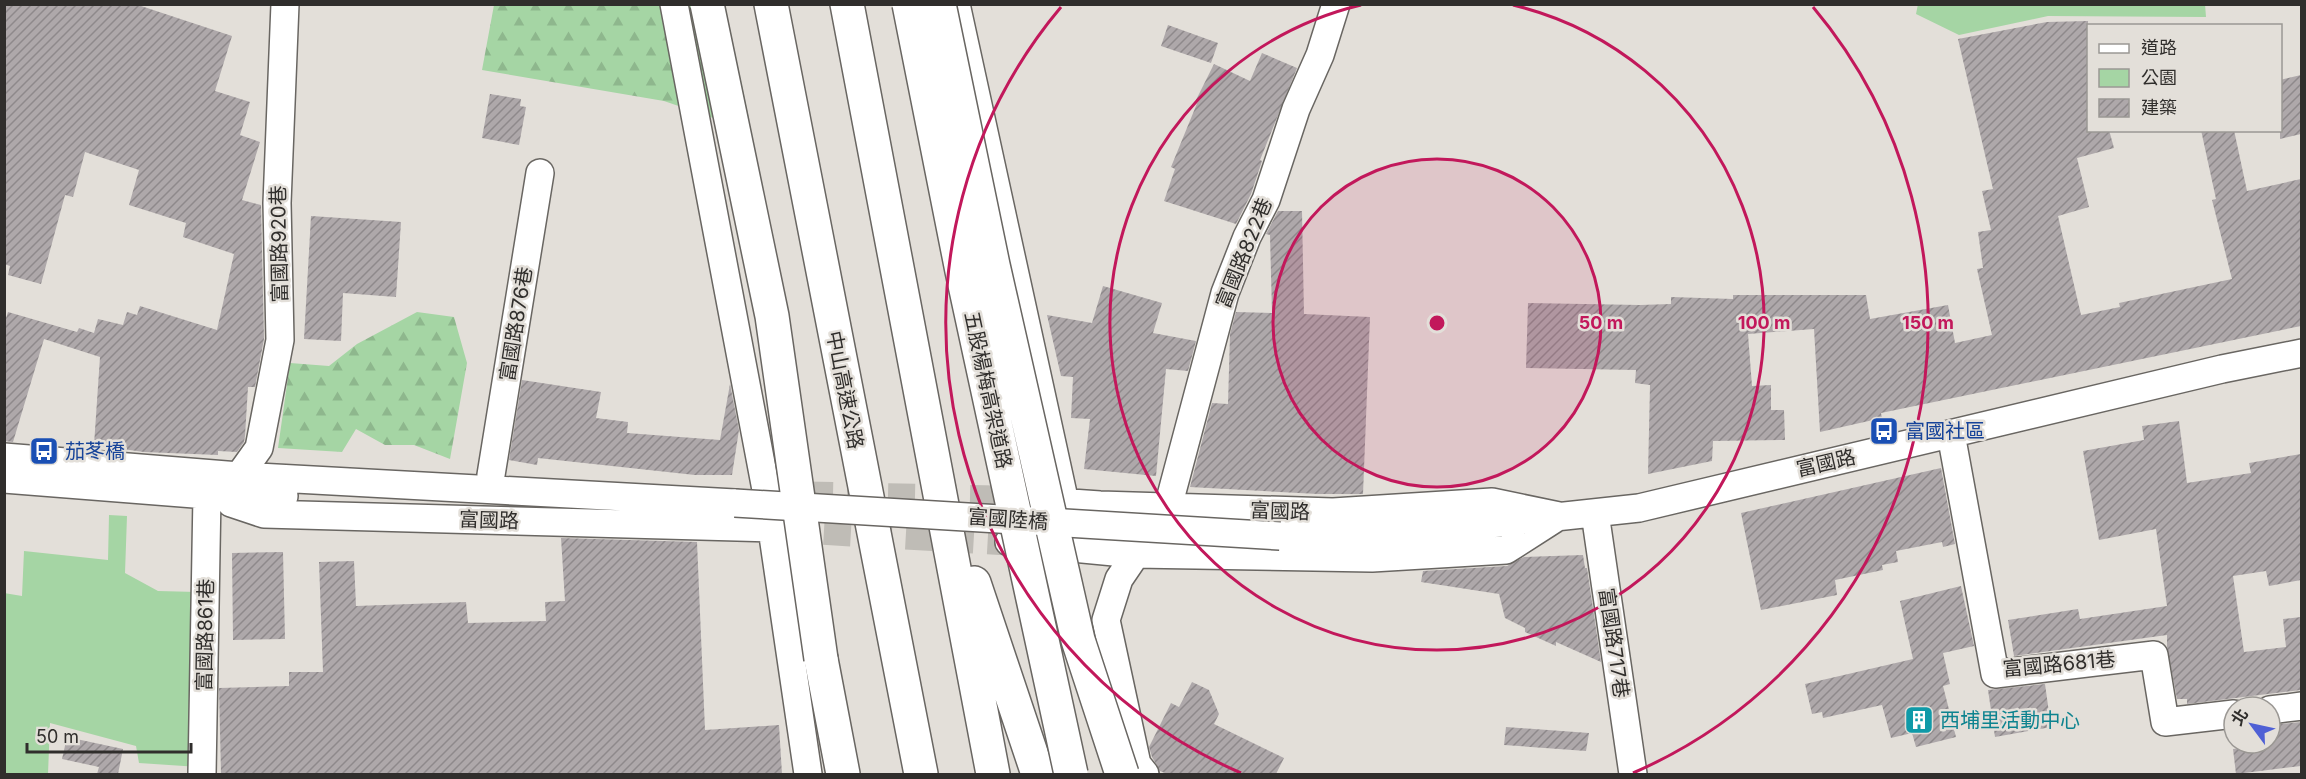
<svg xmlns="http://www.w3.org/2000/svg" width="2306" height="779" viewBox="0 0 2306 779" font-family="Inter,'Noto Sans TC',sans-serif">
  <defs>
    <pattern id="forest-firs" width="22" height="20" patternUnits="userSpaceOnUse" patternTransform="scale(1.5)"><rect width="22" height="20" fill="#a5d5a4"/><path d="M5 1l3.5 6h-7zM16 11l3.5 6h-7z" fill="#8eb78d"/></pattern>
    <pattern id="building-hatch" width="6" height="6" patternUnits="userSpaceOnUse" patternTransform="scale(1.5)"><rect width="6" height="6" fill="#aea8aa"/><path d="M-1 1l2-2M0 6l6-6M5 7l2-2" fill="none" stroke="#8e898b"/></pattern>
  </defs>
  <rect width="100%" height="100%" fill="#e3dfd9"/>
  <path fill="#a5d5a4" d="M 1918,4 L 2205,4 L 2206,17 L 2048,16 L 1959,35 L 1916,14 Z
    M 109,515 L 127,516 L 125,573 L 158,591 L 197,592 L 199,767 L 139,763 L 136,746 L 50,723 L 48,774 L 5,774 L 4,593 L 22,596 L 24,551 L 108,560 Z"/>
  <path fill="url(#forest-firs)" d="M 494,5 L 725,5 L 749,119 L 719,120 L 664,101 L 482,70 Z
    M 417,312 L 454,317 L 467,363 L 450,459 L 414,445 L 385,445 L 356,429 L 342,452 L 278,448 L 290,363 L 329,366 L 357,344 Z"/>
  <path fill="url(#building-hatch)" d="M 4,4 L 135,4 L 232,36 L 215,91 L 250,102 L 240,135 L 260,142 L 242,200 L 261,205 L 264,339 L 255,387 L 248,387 L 245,436 L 244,442 L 237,452 L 218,451 L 218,455 L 144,452 L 94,445 L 100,357 L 44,339 L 13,442 L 4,441 L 4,324 L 8,312 L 77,332 L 79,328 L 94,333 L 98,319 L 123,325 L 127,312 L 137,315 L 140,306 L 217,330 L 234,254 L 183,237 L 186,223 L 129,205 L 139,170 L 85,152 L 73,197 L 65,195 L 41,284 L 8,275 L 10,266 L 4,264 Z
    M 2088,21 L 2088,130 L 2109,130 L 2114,148 L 2077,158 L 2089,207 L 2058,216 L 2081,315 L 2120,307 L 2119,303 L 2232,279 L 2212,200 L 2216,199 L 2201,130 L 2234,130 L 2247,191 L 2301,179 L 2301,326 L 1881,413 L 1882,418 L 1820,432 L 1814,329 L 1748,334 L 1752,386 L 1771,385 L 1771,410 L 1784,410 L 1785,440 L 1713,441 L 1712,461 L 1648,474 L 1650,385 L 1635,383 L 1636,370 L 1526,368 L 1528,303 L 1640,305 L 1671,304 L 1671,297 L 1733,299 L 1733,295 L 1866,295 L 1870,319 L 1948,305 L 1955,343 L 1992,335 L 1977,269 L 1983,268 L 1978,232 L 1991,230 L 1982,191 L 1993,189 L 1958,39 L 2047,22 Z
    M 1168,25 L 1218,43 L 1211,63 L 1161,46 Z
    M 1262,53 L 1297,68 L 1260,160 L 1262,161 L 1251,194 L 1236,224 L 1164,201 L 1175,169 L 1171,167 L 1198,101 L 1196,100 L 1214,64 L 1250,81 Z
    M 2301,75 L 2301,134 L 2280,139 L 2280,80 Z
    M 490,94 L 521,99 L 520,106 L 526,107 L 519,145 L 482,138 Z
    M 1278,211 L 1302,211 L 1304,314 L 1370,317 L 1363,494 L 1318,494 L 1190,487 L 1212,403 L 1228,404 L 1230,334 L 1236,312 L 1272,313 L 1270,235 L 1266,234 Z
    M 311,216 L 401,222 L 396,297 L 343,293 L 341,341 L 304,339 Z
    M 1103,286 L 1162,303 L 1153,333 L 1196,341 L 1188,371 L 1166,369 L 1156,476 L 1084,469 L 1090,419 L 1071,418 L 1073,377 L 1061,376 L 1047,315 L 1092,323 Z
    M 522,380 L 601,392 L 596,418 L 628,422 L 627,433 L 720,440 L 730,384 L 739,430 L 732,475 L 695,475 L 538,458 L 537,465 L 509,460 Z
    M 2179,421 L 2187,483 L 2251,473 L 2249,463 L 2301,454 L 2301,580 L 2269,586 L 2266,571 L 2233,576 L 2244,652 L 2286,647 L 2283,619 L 2301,617 L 2301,690 L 2187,704 L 2187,699 L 2177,699 L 2167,647 L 2167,635 L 2014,656 L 2008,620 L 2078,609 L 2080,619 L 2167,606 L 2156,529 L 2099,540 L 2083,451 L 2144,440 L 2142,426 Z
    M 1941,468 L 1955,544 L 1943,547 L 1942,542 L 1896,551 L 1898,562 L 1882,565 L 1883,570 L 1835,580 L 1837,595 L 1761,610 L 1741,513 Z
    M 561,538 L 697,542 L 705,730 L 779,725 L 782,774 L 221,774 L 219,688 L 289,686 L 289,672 L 323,672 L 319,562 L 354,561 L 356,606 L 466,602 L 468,623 L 546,621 L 545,602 L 565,601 Z
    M 283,552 L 285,639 L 233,640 L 232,553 Z
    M 1583,555 L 1585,568 L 1587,568 L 1601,662 L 1556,642 L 1556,646 L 1525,632 L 1525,628 L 1505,618 L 1499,594 L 1421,582 L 1423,571 L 1507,566 L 1524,557 Z
    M 1961,586 L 1974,646 L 1943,653 L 1950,684 L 1943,686 L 1956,737 L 1916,747 L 1912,733 L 1891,738 L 1882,705 L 1823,718 L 1822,712 L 1812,714 L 1805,684 L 1913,659 L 1900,601 Z
    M 1192,682 L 1209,690 L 1219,714 L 1214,724 L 1284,758 L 1276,774 L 1167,774 L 1160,771 L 1152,757 L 1149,747 L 1171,703 L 1179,707 Z
    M 2045,684 L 2051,727 L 1995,737 L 1988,690 Z
    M 2301,722 L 2301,766 L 2236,774 L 2233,749 L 2250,747 L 2250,743 L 2272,743 L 2270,725 Z
    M 1506,727 L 1589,733 L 1586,751 L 1504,745 Z
    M 67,737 L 123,749 L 118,774 L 97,774 L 99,767 L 62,759 Z"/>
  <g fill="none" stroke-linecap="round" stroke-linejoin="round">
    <path stroke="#bfbcb6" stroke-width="27" stroke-dasharray="27 14" stroke-linecap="butt" d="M 806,495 L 1000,499
      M 783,529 L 1009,542"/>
    <g stroke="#696662" stroke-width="30">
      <path id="minor" d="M 674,4 L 767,495 L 808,774
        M 956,4 L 1065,503 L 1067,520
        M 1951,434 L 1995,674 L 2154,655 L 2165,722 L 2234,714
        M 4,457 L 239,476 L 735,503
        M 491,475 L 540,173
        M 239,476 L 259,448 L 280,340 L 277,203 L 285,4
        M 4,479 L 207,495 L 284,496
        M 231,503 L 264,514 L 773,528
        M 1595,513 L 1633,774
        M 1280,536 L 1364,534 L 1453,528 L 1639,508 L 2222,369 L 2302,353
        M 1009,542 L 1135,554 L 1372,558 L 1506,550 L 1559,516 L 1492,502 L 1333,512 L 1100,505 L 1028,500
        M 2270,710 L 2302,706
        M 202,774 L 207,495
        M 1145,774 L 1137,764 L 1106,620 L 1119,579 L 1168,507 L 1225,293 L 1247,237 L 1266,200 L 1296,109 L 1320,55 L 1336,4"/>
    </g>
    <g stroke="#696662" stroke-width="36">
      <path id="highway" d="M 771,4 L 921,774
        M 847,4 L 993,774
        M 974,583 L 1038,774
        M 821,659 L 843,774"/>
    </g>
    <use href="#minor" stroke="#fff" stroke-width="27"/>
    <use href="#highway" stroke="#fff" stroke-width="33"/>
    <g stroke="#696662" stroke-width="30" stroke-linecap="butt">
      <path id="minor-bridge" d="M 735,503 L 1280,536"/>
    </g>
    <g stroke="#696662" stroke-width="36" stroke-linecap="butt">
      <path id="highway-bridge" d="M 707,4 L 772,316 L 821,659
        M 909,4 L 962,271 L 1071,774
        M 939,4 L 993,265 L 1078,640 L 1122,774"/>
    </g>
    <use href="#minor-bridge" stroke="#fff" stroke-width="27"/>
    <use href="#highway-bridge" stroke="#fff" stroke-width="33"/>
  </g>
  <circle cx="1437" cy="323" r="164" fill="#c2185b" fill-opacity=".12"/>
  <g fill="none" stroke="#c2185b" stroke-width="3">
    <circle cx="1437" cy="323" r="164"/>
    <path d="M1513 5A327 327 0 1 1 1361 5"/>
    <path d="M1241 773A491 491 0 0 1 1061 7M1813 7A491 491 0 0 1 1633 773"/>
  </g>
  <defs>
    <g id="bus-square" transform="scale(1.5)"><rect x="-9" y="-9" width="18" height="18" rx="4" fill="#1a4fb4" stroke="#e3dfd9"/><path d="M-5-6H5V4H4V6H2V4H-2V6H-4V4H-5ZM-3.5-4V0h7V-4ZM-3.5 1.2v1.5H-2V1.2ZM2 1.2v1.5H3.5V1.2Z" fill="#fff"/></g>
    <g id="building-square" transform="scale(1.5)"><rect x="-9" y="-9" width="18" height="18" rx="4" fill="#0f9aa8" stroke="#e3dfd9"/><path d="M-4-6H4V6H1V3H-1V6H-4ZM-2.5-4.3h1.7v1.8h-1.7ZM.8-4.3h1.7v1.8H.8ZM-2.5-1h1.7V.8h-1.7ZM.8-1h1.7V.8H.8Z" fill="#fff"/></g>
  </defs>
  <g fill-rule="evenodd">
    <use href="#bus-square" x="1884" y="431"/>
    <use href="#bus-square" x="44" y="451"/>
    <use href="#building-square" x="1919" y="720"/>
  </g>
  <g text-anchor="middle" stroke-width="5" stroke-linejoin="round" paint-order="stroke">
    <g font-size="20" fill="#302e2c" stroke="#e3dfd9">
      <text transform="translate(279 244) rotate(-91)" y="7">富國路920巷</text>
      <text transform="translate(1244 253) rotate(-68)" y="7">富國路822巷</text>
      <text transform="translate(516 324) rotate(-81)" y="7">富國路876巷</text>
      <text transform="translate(845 390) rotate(79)" y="7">中山高速公路</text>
      <text transform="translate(988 390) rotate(78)" y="7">五股楊梅高架道路</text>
      <text transform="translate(1826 463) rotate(-13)" y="7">富國路</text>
      <text transform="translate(1280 511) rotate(2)" y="7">富國路</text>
      <text transform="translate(1008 519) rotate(4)" y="7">富國陸橋</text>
      <text transform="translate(489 520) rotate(2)" y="7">富國路</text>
      <text transform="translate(205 635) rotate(-89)" y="7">富國路861巷</text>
      <text transform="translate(1614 643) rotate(82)" y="7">富國路717巷</text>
      <text transform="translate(2059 664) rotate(-5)" y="7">富國路681巷</text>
    </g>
    <g font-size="20" fill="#164399" stroke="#e3dfd9" text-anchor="start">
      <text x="1905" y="438">富國社區</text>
      <text x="65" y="458">茄苳橋</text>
    </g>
    <g font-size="20" fill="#0d838f" stroke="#e3dfd9" text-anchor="start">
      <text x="1940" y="727">西埔里活動中心</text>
    </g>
  </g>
  <circle cx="1437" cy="323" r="9" fill="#c2185b" stroke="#e3dfd9" stroke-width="3"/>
  <g font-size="18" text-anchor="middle" font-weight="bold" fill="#c2185b" stroke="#e3dfd9" stroke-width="5" stroke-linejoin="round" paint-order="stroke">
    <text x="1601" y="329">50 m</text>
    <text x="1764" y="329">100 m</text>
    <text x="1928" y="329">150 m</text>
  </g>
  <rect width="2306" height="779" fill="none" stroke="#302e2c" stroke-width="12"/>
  <rect x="2087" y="24" width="195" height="108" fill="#e3dfd9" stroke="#9b9894" stroke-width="1.5"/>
  <rect x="2099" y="44" width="30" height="9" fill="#ffffff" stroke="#9b9894" stroke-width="1.5"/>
  <text x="2141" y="54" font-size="18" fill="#302e2c">道路</text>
  <rect x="2099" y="69" width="30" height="18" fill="#a5d5a4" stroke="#9b9894" stroke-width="1.5"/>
  <text x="2141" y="84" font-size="18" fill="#302e2c">公園</text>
  <rect x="2099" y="99" width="30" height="18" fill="url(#building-hatch)" stroke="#9b9894" stroke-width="1.5"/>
  <text x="2141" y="114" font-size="18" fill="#302e2c">建築</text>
  <g transform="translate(2252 725) rotate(303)"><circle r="28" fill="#e3dfd9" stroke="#9b9894" stroke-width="1.5"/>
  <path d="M0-4.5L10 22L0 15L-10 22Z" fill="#4f60d5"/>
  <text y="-9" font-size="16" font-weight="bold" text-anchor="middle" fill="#302e2c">北</text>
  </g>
  <path d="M27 743v9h164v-9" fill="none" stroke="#302e2c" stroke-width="3"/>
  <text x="36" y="743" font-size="18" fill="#302e2c" stroke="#e3dfd9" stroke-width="4.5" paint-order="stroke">50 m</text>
</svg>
